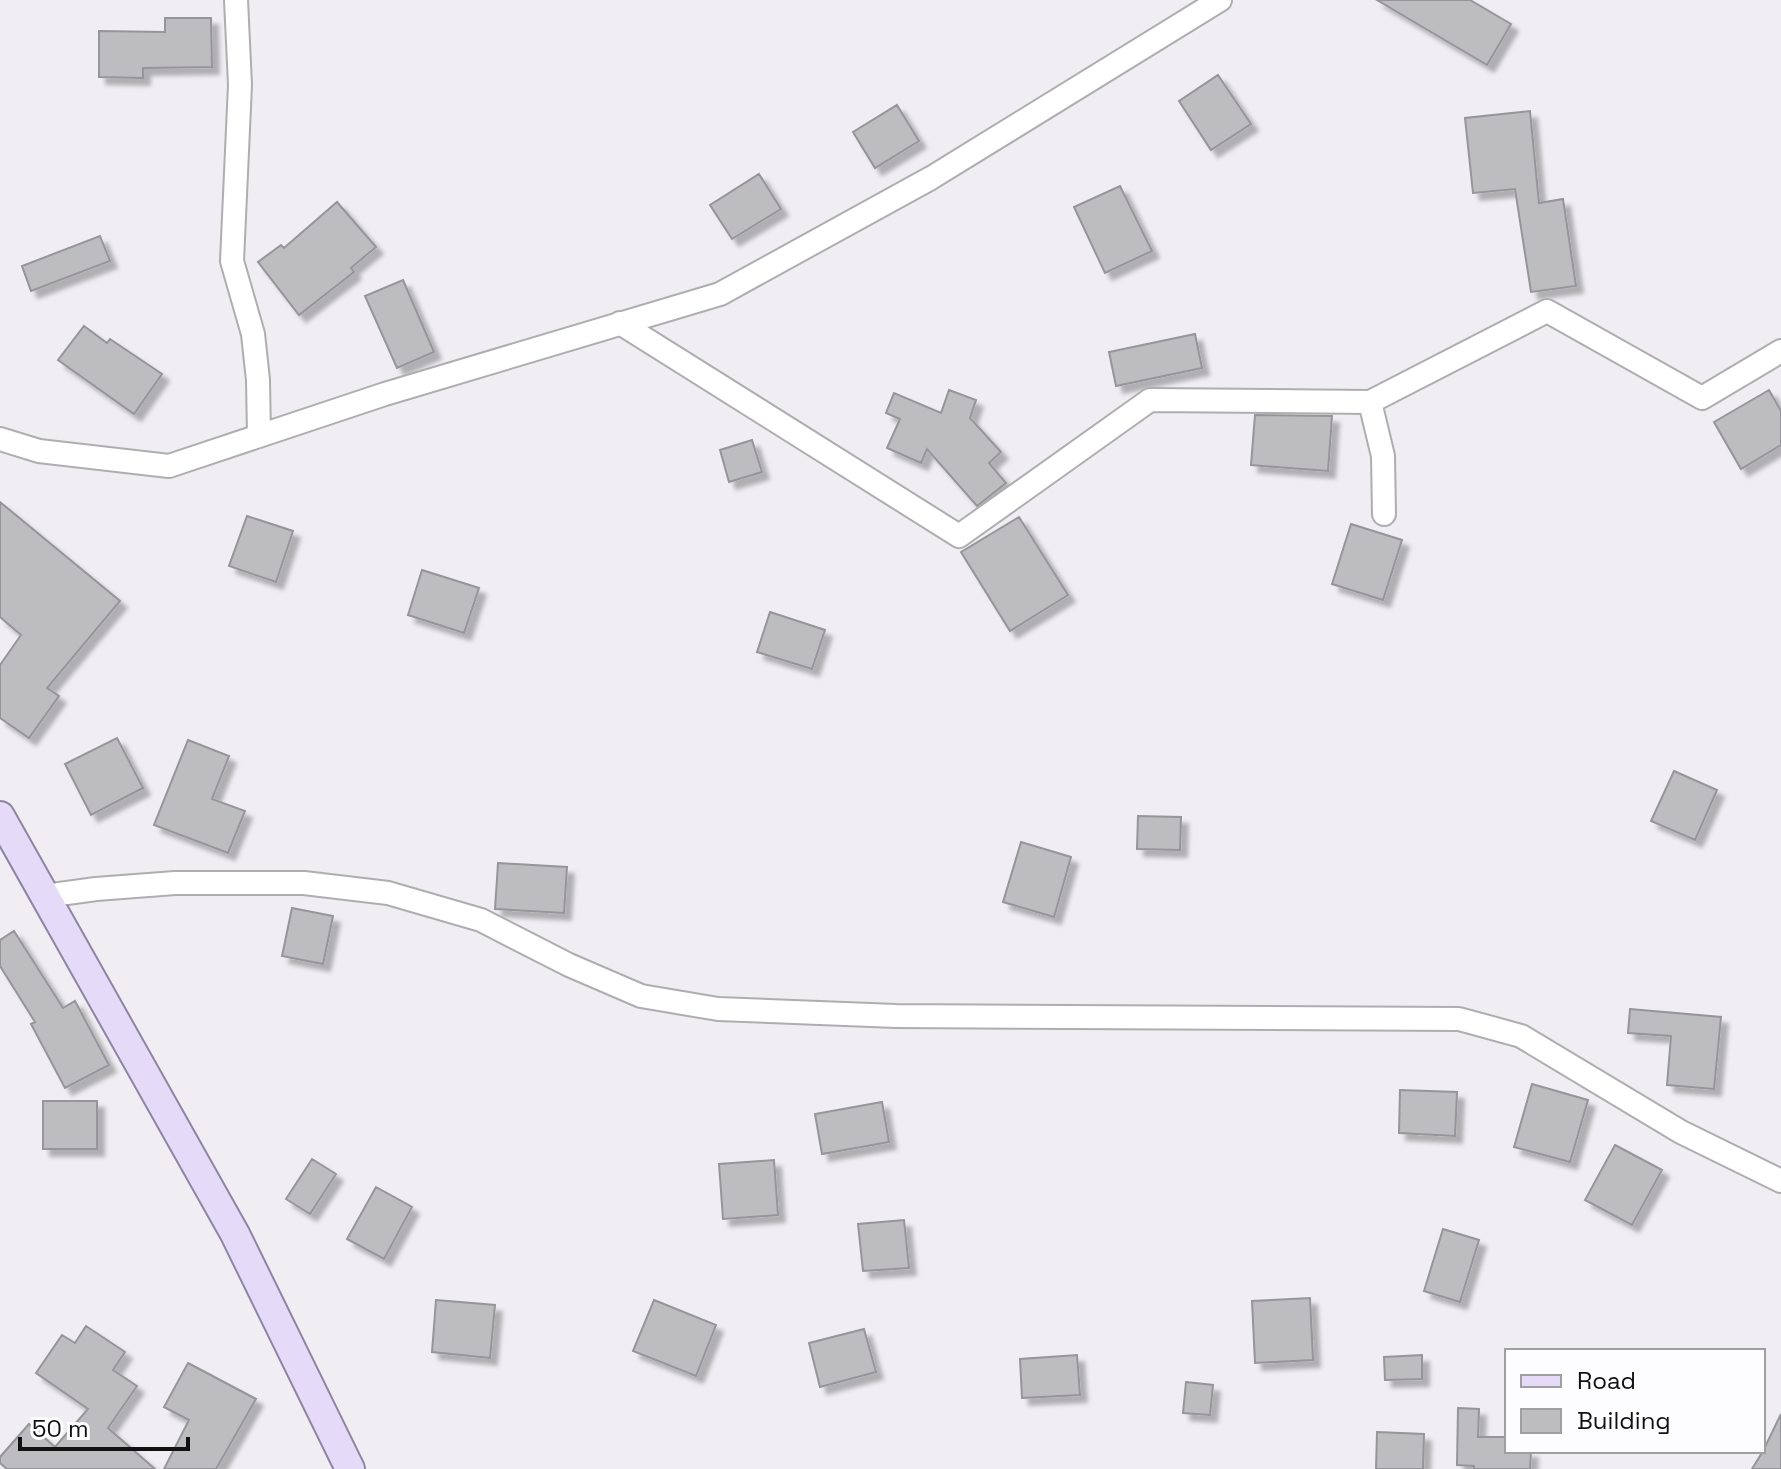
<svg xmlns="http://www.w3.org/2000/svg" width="1781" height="1469" viewBox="0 0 1781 1469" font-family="'Space Grotesk',sans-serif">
  <defs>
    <filter id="shadow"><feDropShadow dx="7" dy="7" stdDeviation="2" flood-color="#0004"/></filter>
  </defs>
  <rect width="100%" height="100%" fill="#f0eef2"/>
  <path fill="#bdbcbf" stroke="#969599" stroke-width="2" filter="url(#shadow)" d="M 1377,0 L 1470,0 L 1511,24 L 1487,65 Z
    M 165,18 L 211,18 L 212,67 L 143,68 L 143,78 L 99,77 L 99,31 L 165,32 Z
    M 1218,75 L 1251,124 L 1211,150 L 1179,101 Z
    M 897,105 L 919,141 L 875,168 L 853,132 Z
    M 1530,111 L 1539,203 L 1563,199 L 1576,286 L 1531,292 L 1515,189 L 1473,193 L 1465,118 Z
    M 759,174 L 781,209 L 732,239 L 710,205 Z
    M 1120,186 L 1152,251 L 1105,273 L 1074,207 Z
    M 337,202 L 376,247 L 351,268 L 354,272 L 299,315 L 258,262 L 281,245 L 284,248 Z
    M 100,236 L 110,261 L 31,291 L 22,266 Z
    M 403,280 L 434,352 L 397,368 L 365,296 Z
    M 84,326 L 107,343 L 110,339 L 162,374 L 134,414 L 58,360 Z
    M 1195,334 L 1202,368 L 1116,386 L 1109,352 Z
    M 949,390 L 976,400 L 970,418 L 1001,452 L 989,463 L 1006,483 L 977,506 L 927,449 L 921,463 L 887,448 L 900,419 L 886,413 L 894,393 L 941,413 Z
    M 1769,390 L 1781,411 L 1781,445 L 1741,469 L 1714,422 Z
    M 1255,415 L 1332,416 L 1328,471 L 1251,465 Z
    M 752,440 L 762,472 L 729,482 L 720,450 Z
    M 0,502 L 120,601 L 47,688 L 59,696 L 29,738 L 0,718 L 0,665 L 21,635 L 0,617 Z
    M 247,516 L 293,531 L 276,582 L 229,566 Z
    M 1019,517 L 1068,595 L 1010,631 L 961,552 Z
    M 1351,524 L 1402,540 L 1383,600 L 1332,584 Z
    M 422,570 L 479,588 L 464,633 L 408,615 Z
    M 770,612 L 825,630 L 812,669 L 757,652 Z
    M 117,738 L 143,788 L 91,815 L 65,764 Z
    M 188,740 L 229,756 L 212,799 L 245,811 L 228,853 L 154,825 Z
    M 1674,771 L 1717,790 L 1695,840 L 1651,821 Z
    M 1138,816 L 1181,817 L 1180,850 L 1137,849 Z
    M 1021,842 L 1071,857 L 1054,917 L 1003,902 Z
    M 498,863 L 567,867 L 564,913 L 495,909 Z
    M 292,908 L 333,916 L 323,964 L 282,956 Z
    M 14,931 L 63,1008 L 75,1001 L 109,1065 L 65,1088 L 31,1024 L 35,1022 L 0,966 L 0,940 Z
    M 1630,1009 L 1721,1017 L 1714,1089 L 1667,1085 L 1671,1036 L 1628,1033 Z
    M 1532,1084 L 1588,1100 L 1570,1162 L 1514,1147 Z
    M 1400,1090 L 1457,1092 L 1455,1136 L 1399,1133 Z
    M 43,1101 L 97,1101 L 97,1149 L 43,1149 Z
    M 882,1102 L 889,1142 L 822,1154 L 815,1114 Z
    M 1615,1145 L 1662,1170 L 1632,1225 L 1585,1200 Z
    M 312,1159 L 336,1174 L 310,1214 L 286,1199 Z
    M 774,1160 L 778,1215 L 723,1219 L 719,1164 Z
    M 376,1187 L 412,1207 L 384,1259 L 347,1239 Z
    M 904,1220 L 909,1268 L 863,1271 L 858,1224 Z
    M 1443,1229 L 1479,1240 L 1460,1302 L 1424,1291 Z
    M 1310,1298 L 1313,1360 L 1255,1363 L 1252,1301 Z
    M 436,1300 L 495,1305 L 490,1358 L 432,1352 Z
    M 654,1300 L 716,1325 L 696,1376 L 633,1351 Z
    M 86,1326 L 125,1352 L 113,1370 L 137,1386 L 108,1428 L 155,1469 L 7,1469 L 0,1463 L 0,1457 L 29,1424 L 55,1447 L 88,1409 L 36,1373 L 62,1335 L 75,1343 Z
    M 864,1329 L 876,1372 L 820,1387 L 809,1343 Z
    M 1077,1355 L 1080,1395 L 1022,1398 L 1020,1359 Z
    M 1422,1355 L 1422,1379 L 1385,1380 L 1384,1357 Z
    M 188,1363 L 256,1399 L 216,1469 L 164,1469 L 189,1420 L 164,1407 Z
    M 1186,1382 L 1213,1385 L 1210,1415 L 1183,1413 Z
    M 1458,1408 L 1479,1409 L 1478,1437 L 1507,1437 L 1507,1451 L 1531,1451 L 1530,1469 L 1474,1469 L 1474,1466 L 1457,1465 Z
    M 1781,1414 L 1781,1469 L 1752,1469 L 1763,1451 Z
    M 1377,1432 L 1424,1434 L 1423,1469 L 1376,1469 Z"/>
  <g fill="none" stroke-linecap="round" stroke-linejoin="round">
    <g stroke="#aeadb0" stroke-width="26">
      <path id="minor" d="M 236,0 L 240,85 L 232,261 L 253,334 L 258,380 L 259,436
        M 620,323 L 959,536 L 1150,400 L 1370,402 L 1547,311 L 1702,398 L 1781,351
        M 1370,402 L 1383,456 L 1384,514
        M 0,439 L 39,451 L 169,466 L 385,394 L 720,294 L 931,178 L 1220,0
        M 45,896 L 96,889 L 175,883 L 304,883 L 388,893 L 481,920 L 569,965 L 641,996 L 718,1009 L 896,1016 L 1459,1019 L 1521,1036 L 1681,1132 L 1781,1181"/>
    </g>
    <g stroke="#8f84a4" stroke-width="32">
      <path id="major" d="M 0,816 L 235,1234 L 350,1469"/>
    </g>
    <use href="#minor" stroke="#fff" stroke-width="22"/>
    <use href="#major" stroke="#e5daf8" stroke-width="28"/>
  </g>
  <rect x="1505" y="1349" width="260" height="104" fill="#fdfcff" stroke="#9f9ea0" stroke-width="2"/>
  <rect x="1521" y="1375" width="40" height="12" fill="#e5daf8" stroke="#9f9ea0" stroke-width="2"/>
  <text x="1577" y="1389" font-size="24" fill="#111112">Road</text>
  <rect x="1521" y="1409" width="40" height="24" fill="#bdbcbf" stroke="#9f9ea0" stroke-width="2"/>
  <text x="1577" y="1429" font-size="24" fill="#111112">Building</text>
  <path d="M20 1437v12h168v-12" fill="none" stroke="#111112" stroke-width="4"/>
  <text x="32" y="1437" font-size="24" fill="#111112" stroke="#fdfcff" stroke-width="6" paint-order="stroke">50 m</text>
</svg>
